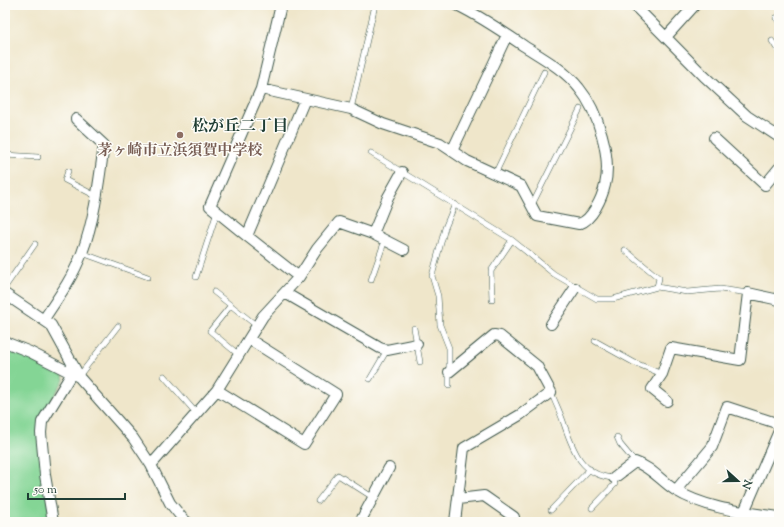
<svg xmlns="http://www.w3.org/2000/svg" width="784" height="527" viewBox="0 0 784 527" font-family="'Sorts Mill Goudy','Noto Serif JP',serif">
  <rect width="100%" height="100%" fill="#fdfcf7"/>
  <filter id="ink" filterUnits="userSpaceOnUse"><feTurbulence type="fractalNoise" baseFrequency=".025" numOctaves="2"/><feDisplacementMap in="SourceGraphic" scale="8" xChannelSelector="R" yChannelSelector="G"/><feConvolveMatrix kernelMatrix="1 2 1 2 8 2 1 2 1" color-interpolation-filters="sRGB"/></filter>
  <filter id="wash" filterUnits="userSpaceOnUse"><feTurbulence type="fractalNoise" baseFrequency=".012" numOctaves="4" result="noise"/><feDisplacementMap in="SourceGraphic" scale="16" xChannelSelector="R" yChannelSelector="G"/><feGaussianBlur stdDeviation="0.9" result="paint"/><feColorMatrix in="noise" values="0 0 0 0 0 0 0 0 0 0 0 0 0 0 0 0 0 1.4 0 .05"/><feComposite in="paint" operator="in"/></filter>
  <g filter="url(#wash)">
    <rect width="100%" height="100%" fill="#efe6ca"/>
    <path fill="#84d595" stroke="#528964" d="M 5,348 L 28,356 L 63,374 L 64,380 L 39,421 L 50,522 L 5,522 Z"/>
  </g>
  <g filter="url(#ink)">
    <g fill="none" stroke-linecap="round" stroke-linejoin="round">
      <g stroke="#3e564a" stroke-width="6">
        <path id="lane" d="M 776,18 L 779,20
          M 772,41 L 779,52
          M 351,109 L 375,5
          M 775,134 L 779,126
          M 371,153 L 512,240 L 554,274 L 597,299 L 613,299 L 657,287 L 687,292 L 720,289 L 748,293
          M 5,155 L 38,157
          M 68,171 L 65,180 L 96,196
          M 495,174 L 544,72
          M 532,205 L 580,109
          M 625,250 L 659,278 L 657,287
          M 82,253 L 148,277
          M 196,277 L 217,212
          M 371,280 L 385,240
          M 5,287 L 35,244
          M 214,292 L 257,326
          M 492,300 L 491,271 L 512,240
          M 231,305 L 210,331 L 239,355
          M 414,328 L 420,362
          M 595,341 L 633,362 L 662,374
          M 79,376 L 118,326
          M 164,376 L 197,414
          M 370,379 L 387,350
          M 449,385 L 449,348 L 440,325 L 438,296 L 432,276 L 445,228 L 455,204
          M 551,392 C 555,402 560,412 563,421 C 572,447 580,476 614,478 L 615,484 L 592,508
          M 617,437 L 620,444 L 635,462
          M 318,501 L 338,475 L 374,498
          M 551,510 L 590,469"/>
      </g>
      <g stroke="#3e564a" stroke-width="12">
        <path id="street" d="M 281,5 L 261,89 L 210,206 L 247,236 L 305,99
          M 634,5 L 704,76 L 747,116 L 779,137
          M 666,37 L 695,5
          M 261,89 L 351,109 L 383,124 L 440,143 L 467,161 L 521,186 L 537,216 L 579,224 C 592,220 602,198 605,185 C 612,157 598,111 579,88 C 565,70 543,58 524,46 C 502,31 480,16 457,5
          M 714,138 L 765,185 L 779,168
          M 452,151 L 507,35
          M 373,234 L 388,197 L 402,172
          M 247,236 L 299,277
          M 285,293 L 380,348 L 387,350 L 417,344
          M 5,294 L 51,325 L 79,376
          M 44,319 C 58,298 73,277 82,253 C 95,218 99,181 104,145 L 76,119
          M 551,324 L 575,288
          M 5,342 L 30,352 L 79,377 L 133,438 L 151,465 L 170,503 L 183,519 L 187,522
          M 449,372 L 494,335 L 500,336 L 537,366 L 551,392 L 520,415 L 464,448 L 455,522
          M 217,390 L 304,444 L 336,394 L 249,339
          M 667,401 L 652,389 L 662,374 L 671,348 L 740,360 L 748,293 L 779,300
          M 151,465 L 217,390 L 263,316 L 299,277 L 317,249 L 339,222 L 373,234 L 404,250
          M 614,478 L 635,462 C 651,467 661,481 675,490 C 706,509 744,512 779,517
          M 676,490 L 712,447 L 727,407 L 779,424
          M 458,499 L 484,496 L 514,517
          M 744,512 L 779,431
          M 53,522 L 45,475 L 41,433 L 42,422 L 72,373
          M 360,522 L 389,468"/>
      </g>
      <use href="#lane" stroke="#fff" stroke-width="5"/>
      <use href="#street" stroke="#fff" stroke-width="10"/>
    </g>
  </g>
  <circle fill="#8d6e63" stroke="#fdfcf7" stroke-width="1.5" cx="180" cy="135" r="4"/>
  <g text-anchor="middle" stroke-width="3" stroke-linejoin="round" paint-order="stroke">
    <g font-size="15" font-weight="bold" fill="#785e54" stroke="#fdfcf7">
      <text x="180" y="155">茅ヶ崎市立浜須賀中学校</text>
    </g>
    <g font-size="16" font-weight="bold" fill="#1f3d34" stroke="#fdfcf7">
      <text x="240" y="131">松が丘二丁目</text>
    </g>
  </g>
  <rect width="784" height="527" fill="none" stroke="#fdfcf7" stroke-width="20"/>
  <g transform="translate(738 481) rotate(111)" stroke="#fdfcf7" stroke-width="3" paint-order="stroke">
  <path d="M0-3L7 15L0 10L-7 15Z" fill="#1f3d34"/>
  <text y="-6" font-size="11" font-weight="bold" text-anchor="middle" fill="#1f3d34">N</text>
  </g>
  <path d="M28 493v6h97v-6" fill="none" stroke="#1f3d34" stroke-width="2"/>
  <text x="34" y="493" font-size="12" fill="#1f3d34" stroke="#fdfcf7" stroke-width="3" paint-order="stroke">50 m</text>
</svg>
